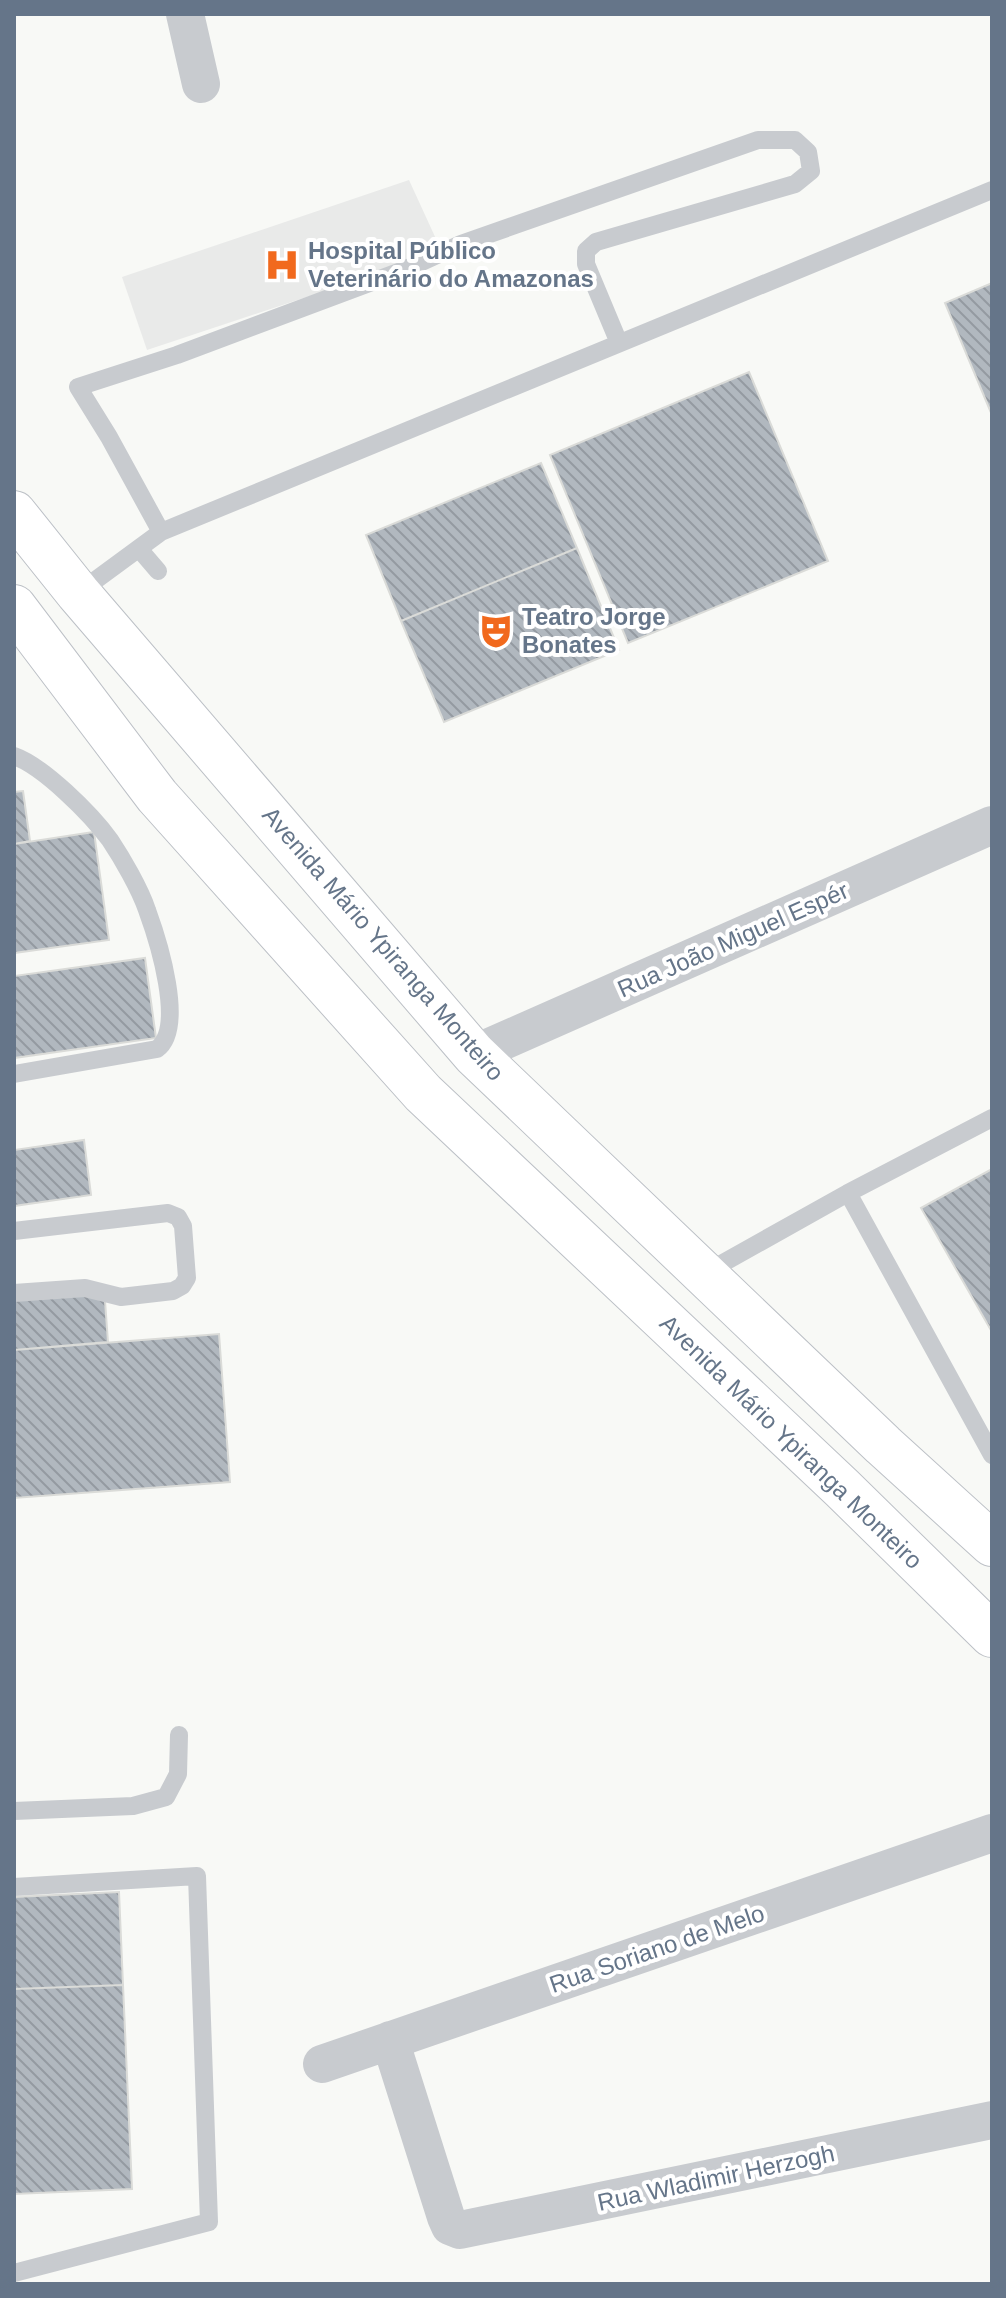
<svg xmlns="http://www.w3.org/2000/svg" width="1006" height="2298" viewBox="0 0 1006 2298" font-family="Helvetica,sans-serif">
  <defs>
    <pattern id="building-back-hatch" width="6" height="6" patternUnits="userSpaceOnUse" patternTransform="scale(2)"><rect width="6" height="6" fill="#b1b8bf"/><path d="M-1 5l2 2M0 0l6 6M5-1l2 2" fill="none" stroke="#949aa1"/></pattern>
  </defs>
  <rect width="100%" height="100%" fill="#f8f9f6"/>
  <path fill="#e9eae9" d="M 409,180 L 442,252 L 147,350 L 122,277 Z"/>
  <path fill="url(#building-back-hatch)" stroke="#dadbd8" stroke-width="2" d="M 992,283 L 992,415 L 945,303 Z
    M 749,372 L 828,561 L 628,643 L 550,455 Z
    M 541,463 L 577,548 L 401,621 L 366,535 Z
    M 577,548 L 619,650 L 444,722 L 401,621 Z
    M 23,791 L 30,841 L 14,844 L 14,792 Z
    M 94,832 L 109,940 L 14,953 L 14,844 Z
    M 145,958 L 156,1038 L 14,1058 L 14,976 Z
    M 84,1140 L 91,1195 L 14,1206 L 14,1150 Z
    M 992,1169 L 992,1332 L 921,1208 Z
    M 95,1292 L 105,1301 L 108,1342 L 14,1350 L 14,1297 Z
    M 219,1334 L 230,1482 L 14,1498 L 14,1350 Z
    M 119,1892 L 123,1985 L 14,1989 L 14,1897 Z
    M 123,1985 L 132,2189 L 14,2194 L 14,1989 Z"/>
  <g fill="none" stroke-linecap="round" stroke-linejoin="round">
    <g stroke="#bcc0c6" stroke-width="46">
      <path id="secondary" d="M 14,513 L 78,593 L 474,1054 L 883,1445 L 992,1544
        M 14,607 L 157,796 L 423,1093 L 842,1488 L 992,1635"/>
    </g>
    <path stroke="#c8cbcf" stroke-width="18" d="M 161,532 L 109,437 L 78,387 L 177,355 L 404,270 L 461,244 L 758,140 L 795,140 L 808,152 L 811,171 L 795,184 L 596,242 L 586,251 L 586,264 L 619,343
      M 140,550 L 158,571
      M 78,593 L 161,532 L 992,190
      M 14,756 C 43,766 91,814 110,840 C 122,858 140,889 147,910 C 158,940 186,1028 157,1049 L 14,1074
      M 848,1193 L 992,1455
      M 14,1231 L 168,1213 L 178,1217 L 183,1226 L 187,1278 L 182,1286 L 173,1291 L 121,1297 L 85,1288 L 14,1293
      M 705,1273 L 848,1193 L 992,1118
      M 14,1811 L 133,1806 L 166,1797 L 178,1774 L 179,1735
      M 14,1887 L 197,1876 L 209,2222 L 14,2273"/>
    <path stroke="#c8cbcf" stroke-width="38" d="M 185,14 L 201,84
      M 474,1054 L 992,825
      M 390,2040 L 446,2217 L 450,2226 L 460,2230 L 992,2120
      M 322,2064 L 992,1833"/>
    <use href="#secondary" stroke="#fff" stroke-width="44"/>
  </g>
  <defs>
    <g id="hospital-bare" transform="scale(2.76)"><path d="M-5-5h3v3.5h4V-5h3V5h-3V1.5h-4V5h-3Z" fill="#f1691d" stroke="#fff" stroke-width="2.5" paint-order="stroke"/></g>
    <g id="theatre-bare" transform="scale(2.76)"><path d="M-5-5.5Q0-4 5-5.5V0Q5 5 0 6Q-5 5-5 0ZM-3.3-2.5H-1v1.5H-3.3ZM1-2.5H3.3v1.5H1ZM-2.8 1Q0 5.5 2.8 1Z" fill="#f1691d" stroke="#fff" stroke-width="2.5" paint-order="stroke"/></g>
  </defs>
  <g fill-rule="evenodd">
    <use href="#hospital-bare" x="282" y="265"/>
    <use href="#theatre-bare" x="496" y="631"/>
  </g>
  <g text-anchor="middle" stroke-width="8" stroke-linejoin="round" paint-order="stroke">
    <g font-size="24" font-weight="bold" fill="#657589" stroke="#fff" text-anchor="start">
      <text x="308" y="259">Hospital Público<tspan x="308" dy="28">Veterinário do Amazonas</tspan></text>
      <text x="522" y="625">Teatro Jorge<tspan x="522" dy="28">Bonates</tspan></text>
    </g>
    <g font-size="24" fill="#657589" stroke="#fff">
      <text transform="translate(733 940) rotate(-24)" y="8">Rua João Miguel Espér</text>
      <text transform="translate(383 944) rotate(49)" y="8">Avenida Mário Ypiranga Monteiro</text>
      <text transform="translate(791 1442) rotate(44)" y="8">Avenida Mário Ypiranga Monteiro</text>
      <text transform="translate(657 1949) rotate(-19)" y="8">Rua Soriano de Melo</text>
      <text transform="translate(716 2178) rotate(-12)" y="8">Rua Wladimir Herzogh</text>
    </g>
  </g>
  <rect width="1006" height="2298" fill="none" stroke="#657589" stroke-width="32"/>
</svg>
